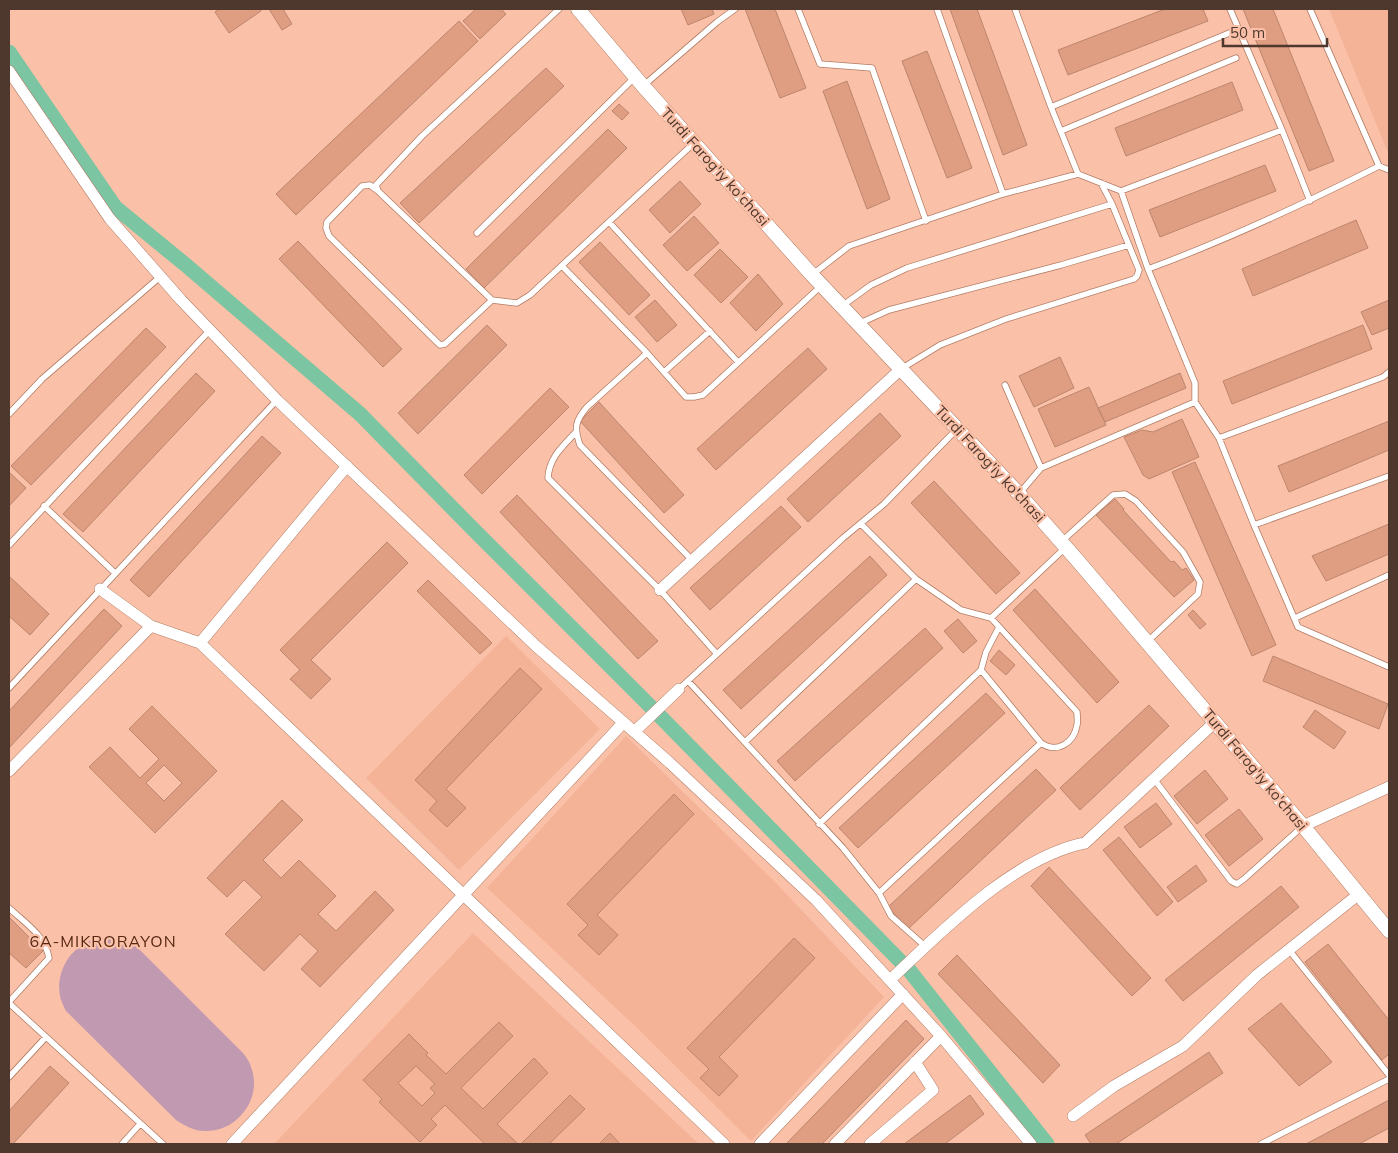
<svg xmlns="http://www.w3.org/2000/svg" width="1398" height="1153" viewBox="0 0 1398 1153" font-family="Mulish,sans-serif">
  <rect width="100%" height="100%" fill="#fbc1a8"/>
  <path fill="#f4b297" d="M 1329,9 L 1389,9 L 1389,155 Z
    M 506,636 L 600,729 L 459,870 L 366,778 Z
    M 626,736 L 774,881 L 884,997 L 751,1141 L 631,1022 L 487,888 Z
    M 473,933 L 699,1144 L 274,1144 Z"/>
  <path fill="#c199b0" d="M 102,937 L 118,938 L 134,944 L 243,1053 C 246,1057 250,1062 251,1067 C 263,1097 238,1132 205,1131 C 194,1131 185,1126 176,1120 L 66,1011 C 64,1007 61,1001 60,996 C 56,975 67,952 87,942 C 91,940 97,939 102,937 Z"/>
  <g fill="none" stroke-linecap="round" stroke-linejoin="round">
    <path stroke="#7bc5a3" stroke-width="15" d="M 9,52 L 115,207 L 187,266 L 360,414 L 471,527 L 648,704 L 909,970 L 1047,1144"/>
  </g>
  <path fill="#df9d81" stroke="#bd866f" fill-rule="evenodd" d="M 219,9 L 260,9 L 261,11 L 229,33 L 215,12 Z
    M 269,9 L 283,9 L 292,24 L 282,30 Z
    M 476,9 L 501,9 L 506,14 L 480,39 L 463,21 Z
    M 681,9 L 712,9 L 714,14 L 688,25 Z
    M 745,9 L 775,9 L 806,88 L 780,98 Z
    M 950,9 L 977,9 L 1027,145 L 1003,155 Z
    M 1165,9 L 1203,9 L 1208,21 L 1068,75 L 1058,50 Z
    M 1243,9 L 1273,9 L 1334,161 L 1309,171 Z
    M 459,21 L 478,41 L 296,215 L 276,194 Z
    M 927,51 L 972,168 L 947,178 L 902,61 Z
    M 546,68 L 564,86 L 419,223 L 400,203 Z
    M 847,81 L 890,199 L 867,209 L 823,91 Z
    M 1232,82 L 1243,110 L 1126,156 L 1115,128 Z
    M 619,104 L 629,113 L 622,120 L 612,111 Z
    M 608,129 L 627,148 L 484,288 L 466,269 Z
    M 1265,165 L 1276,191 L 1160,237 L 1149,210 Z
    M 680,181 L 701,204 L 670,233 L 649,210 Z
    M 694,216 L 719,243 L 687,271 L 663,245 Z
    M 1356,220 L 1368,248 L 1253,296 L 1242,269 Z
    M 298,241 L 402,349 L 383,367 L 279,259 Z
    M 600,242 L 650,295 L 629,315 L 579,262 Z
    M 720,249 L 748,277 L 721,303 L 694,275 Z
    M 758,274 L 783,304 L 756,331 L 730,303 Z
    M 655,300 L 677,325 L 657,342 L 635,317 Z
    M 1389,300 L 1389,328 L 1372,335 L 1361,312 Z
    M 487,325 L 507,345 L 418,434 L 398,413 Z
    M 1363,325 L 1372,349 L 1232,404 L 1223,381 Z
    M 146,328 L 166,347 L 31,485 L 11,466 Z
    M 808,348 L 827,369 L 716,470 L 697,449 Z
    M 1060,357 L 1074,388 L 1034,407 L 1019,376 Z
    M 196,373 L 215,391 L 83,532 L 63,514 Z
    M 1180,373 L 1186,388 L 1105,422 L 1098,408 Z
    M 1089,387 L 1106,425 L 1055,447 L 1038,409 Z
    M 550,388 L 569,407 L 482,494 L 464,475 Z
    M 599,402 L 684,495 L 664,513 L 580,421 Z
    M 880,413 L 901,436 L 808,522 L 787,499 Z
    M 1182,419 L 1199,457 L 1149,479 L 1143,475 L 1124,437 L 1142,430 L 1153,432 Z
    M 1389,421 L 1389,450 L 1289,492 L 1278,466 Z
    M 262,436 L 281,453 L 149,597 L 130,580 Z
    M 1195,462 L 1276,645 L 1252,656 L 1172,472 Z
    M 9,472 L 26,488 L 9,506 Z
    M 934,481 L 1020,573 L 996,594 L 911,503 Z
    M 517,495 L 658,641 L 638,659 L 500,512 Z
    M 1115,499 L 1124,509 L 1123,510 L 1171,562 L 1174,561 L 1182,570 L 1186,568 L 1194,580 L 1174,597 L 1096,515 Z
    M 781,506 L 801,527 L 710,610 L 690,588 Z
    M 1389,524 L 1389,554 L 1326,581 L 1312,556 Z
    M 387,542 L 408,563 L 311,660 L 331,679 L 311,699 L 290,679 L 300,670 L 280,650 Z
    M 870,556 L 887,575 L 741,709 L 723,690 Z
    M 9,576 L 49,614 L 30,635 L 9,616 Z
    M 428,580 L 492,643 L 480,654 L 417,591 Z
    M 1035,589 L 1119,682 L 1097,703 L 1013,610 Z
    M 104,609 L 122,626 L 9,748 L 9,711 Z
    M 1193,610 L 1206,624 L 1200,629 L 1188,615 Z
    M 958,619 L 977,641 L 963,653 L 944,631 Z
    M 925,628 L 943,648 L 795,781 L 777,761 Z
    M 999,650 L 1015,665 L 1006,675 L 990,661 Z
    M 1273,656 L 1388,704 L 1379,729 L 1263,681 Z
    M 520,668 L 542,689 L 446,789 L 466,808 L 447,827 L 429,810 L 437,801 L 415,780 Z
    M 986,693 L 1005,713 L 858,848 L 839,828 Z
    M 1149,705 L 1169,726 L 1080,810 L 1060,788 Z
    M 152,706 L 217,771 L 155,833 L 89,767 L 110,747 L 140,778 L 159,759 L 129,729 ZM 164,765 L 182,783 L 164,801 L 146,783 Z
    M 1315,710 L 1346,732 L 1334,749 L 1303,727 Z
    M 1036,769 L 1056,790 L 908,929 L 888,907 Z
    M 1205,770 L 1228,799 L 1197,824 L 1174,796 Z
    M 674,794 L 694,814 L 597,915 L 618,935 L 599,955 L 578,935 L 588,925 L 567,904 Z
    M 282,800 L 303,820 L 263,860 L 281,878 L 299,860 L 336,896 L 318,914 L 336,931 L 375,891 L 394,910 L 320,987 L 301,969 L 318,951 L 300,934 L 264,971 L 225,934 L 262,897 L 244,880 L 227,897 L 207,878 Z
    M 1156,803 L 1172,824 L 1140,848 L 1124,827 Z
    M 1239,809 L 1263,839 L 1229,866 L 1205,835 Z
    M 1119,837 L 1173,902 L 1157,916 L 1103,850 Z
    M 1196,865 L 1207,881 L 1178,902 L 1167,887 Z
    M 1049,867 L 1151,978 L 1132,996 L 1031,886 Z
    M 1281,886 L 1299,907 L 1183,1001 L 1165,980 Z
    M 9,917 L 43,951 L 26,968 L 9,953 Z
    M 794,938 L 815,958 L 719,1057 L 738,1076 L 719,1096 L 700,1078 L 709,1069 L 687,1048 Z
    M 1328,944 L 1389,1020 L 1389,1054 L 1382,1060 L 1305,962 Z
    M 957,955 L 1060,1065 L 1043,1083 L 938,974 Z
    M 1281,1003 L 1332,1062 L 1299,1086 L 1248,1029 Z
    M 906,1020 L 924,1039 L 822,1144 L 786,1144 Z
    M 499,1022 L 513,1036 L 461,1088 L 483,1109 L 534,1058 L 548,1073 L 497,1124 L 518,1144 L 485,1144 L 445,1105 L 431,1119 L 437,1125 L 420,1142 L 379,1102 L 382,1099 L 363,1080 L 409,1034 L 428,1053 L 426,1055 L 446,1074 ZM 416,1066 L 435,1084 L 430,1088 L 435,1093 L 422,1106 L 398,1083 Z
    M 1209,1052 L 1223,1073 L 1116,1144 L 1091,1144 L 1085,1135 Z
    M 50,1066 L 69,1083 L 13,1144 L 9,1144 L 9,1111 Z
    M 570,1095 L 585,1109 L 549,1144 L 521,1144 Z
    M 970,1095 L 984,1114 L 945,1144 L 904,1144 Z
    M 1389,1100 L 1389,1128 L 1359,1144 L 1306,1144 Z
    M 610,1133 L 620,1144 L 599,1144 Z"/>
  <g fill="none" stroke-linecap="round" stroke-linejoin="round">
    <g stroke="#b27c65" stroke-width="7">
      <path id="service" d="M 798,9 L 820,64 L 872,68 L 926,221
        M 937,9 L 1003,194
        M 1015,9 L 1051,107
        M 1230,9 L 1282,130 L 1310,201
        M 1310,9 L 1379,166 L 1389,170
        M 643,86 L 717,22 L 735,9
        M 1061,131 L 1236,58
        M 1078,174 L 1051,107 L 1239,29
        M 1101,183 L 1112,204
        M 378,191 L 376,185 L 422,136 L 559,9
        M 1121,191 L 1148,269 L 1195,383 L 1195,402
        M 609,222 L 738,362
        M 477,233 L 635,77
        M 562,266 L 647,353 L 686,397 L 694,397 L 703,395 L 821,286
        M 1148,269 C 1227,240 1304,204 1379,166
        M 813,274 L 849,246 L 1003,194 L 1078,174 L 1121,191 L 1282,130
        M 492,300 L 445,344 L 440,345 L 329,236 L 326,228 L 327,222 L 362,186 L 370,185 L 378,191 L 492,300 L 517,303 L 530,295 L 694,143
        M 842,306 L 871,285 L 907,268 L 1112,204 L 1139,270 L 1137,276 L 1134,279 L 1006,319 L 940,345 L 901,369
        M 858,324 L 889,310 L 1061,265 L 1129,245
        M 647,353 L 587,407 C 575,421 574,428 580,445 L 692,560
        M 664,372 L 710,331
        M 1005,385 L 1041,468
        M 9,414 L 42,379 L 161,276
        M 576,432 C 562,447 549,458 548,478 L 660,590 L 717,654
        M 1219,438 L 1383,377 L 1389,372
        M 1019,494 L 1041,468 L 1195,402 L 1219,438 L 1254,525 L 1298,627 L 1389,667
        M 44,506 L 115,573
        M 861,524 L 916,579 L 961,610 L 991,618 L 1077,712 C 1077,716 1078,721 1077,725 C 1074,743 1057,754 1041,743 L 879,893
        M 1254,525 L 1389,476
        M 1062,541 L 1113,495 L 1125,494 L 1136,501 L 1183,552 L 1200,582 L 1198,594 L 1147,642
        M 9,545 L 210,330
        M 991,618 L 1066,547
        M 1295,618 L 1389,575
        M 999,627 L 986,652 L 981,670 L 1041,743
        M 688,681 L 843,848 L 879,893 L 891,916 L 926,947
        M 9,688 L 277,400
        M 679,689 L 843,538 L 884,504 L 957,429
        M 745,742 L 916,579
        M 1154,779 L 1231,881 L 1237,884 L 1244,879 L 1303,826
        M 819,824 L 981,670
        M 9,908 C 25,923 45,935 49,958 L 9,1002
        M 1289,950 L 1389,1075
        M 9,1003 L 163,1144
        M 9,1077 L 46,1037
        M 122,1144 L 140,1124
        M 1261,1144 L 1389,1079"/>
    </g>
    <g stroke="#b27c65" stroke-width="12">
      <path id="minor" d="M 9,71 L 110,219 L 181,300 L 277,400 L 536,646 L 670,763 L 816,900 L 941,1036 L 1031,1144
        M 100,589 L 151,626 L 200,643 L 724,1144
        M 660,590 L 901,369
        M 200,643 L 347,466
        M 634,732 L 679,689
        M 9,771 L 151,626
        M 1303,826 L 1389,787
        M 890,980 C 942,931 1014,857 1085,843 L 1215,722
        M 1073,1116 L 1114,1086 L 1183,1046 L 1257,975 L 1359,894
        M 232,1144 L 623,723
        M 760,1144 L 903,994
        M 835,1144 L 941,1036
        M 870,1144 L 933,1090 L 915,1062"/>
    </g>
    <g stroke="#b27c65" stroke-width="15">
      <path id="tertiary" d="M 578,9 L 643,86 L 812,275 L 1019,494 L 1078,561 L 1303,826 L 1389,931"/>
    </g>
    <use href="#service" stroke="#fff" stroke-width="5.5"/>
    <use href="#minor" stroke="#fff" stroke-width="11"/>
    <use href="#tertiary" stroke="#fff" stroke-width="14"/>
  </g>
  <g text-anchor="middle" stroke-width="4.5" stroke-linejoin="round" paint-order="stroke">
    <g font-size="15" fill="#4e372d" stroke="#fbc1a8">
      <text transform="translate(715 167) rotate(48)" y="5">Turdi Farog'iy ko'chasi</text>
      <text transform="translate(990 464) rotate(47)" y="5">Turdi Farog'iy ko'chasi</text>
      <text transform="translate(1255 770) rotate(50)" y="5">Turdi Farog'iy ko'chasi</text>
    </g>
    <g font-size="16" letter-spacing="1" fill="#572813" stroke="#fbc1a8">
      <text x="103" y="947">6A-MIKRORAYON</text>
    </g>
  </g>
  <rect width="1398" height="1153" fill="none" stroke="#4e372d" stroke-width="20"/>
  <path d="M1223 38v8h104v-8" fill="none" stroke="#4e372d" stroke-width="2.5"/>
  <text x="1230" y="38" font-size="15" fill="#4e372d" stroke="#fbc1a8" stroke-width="4" paint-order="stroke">50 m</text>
</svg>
